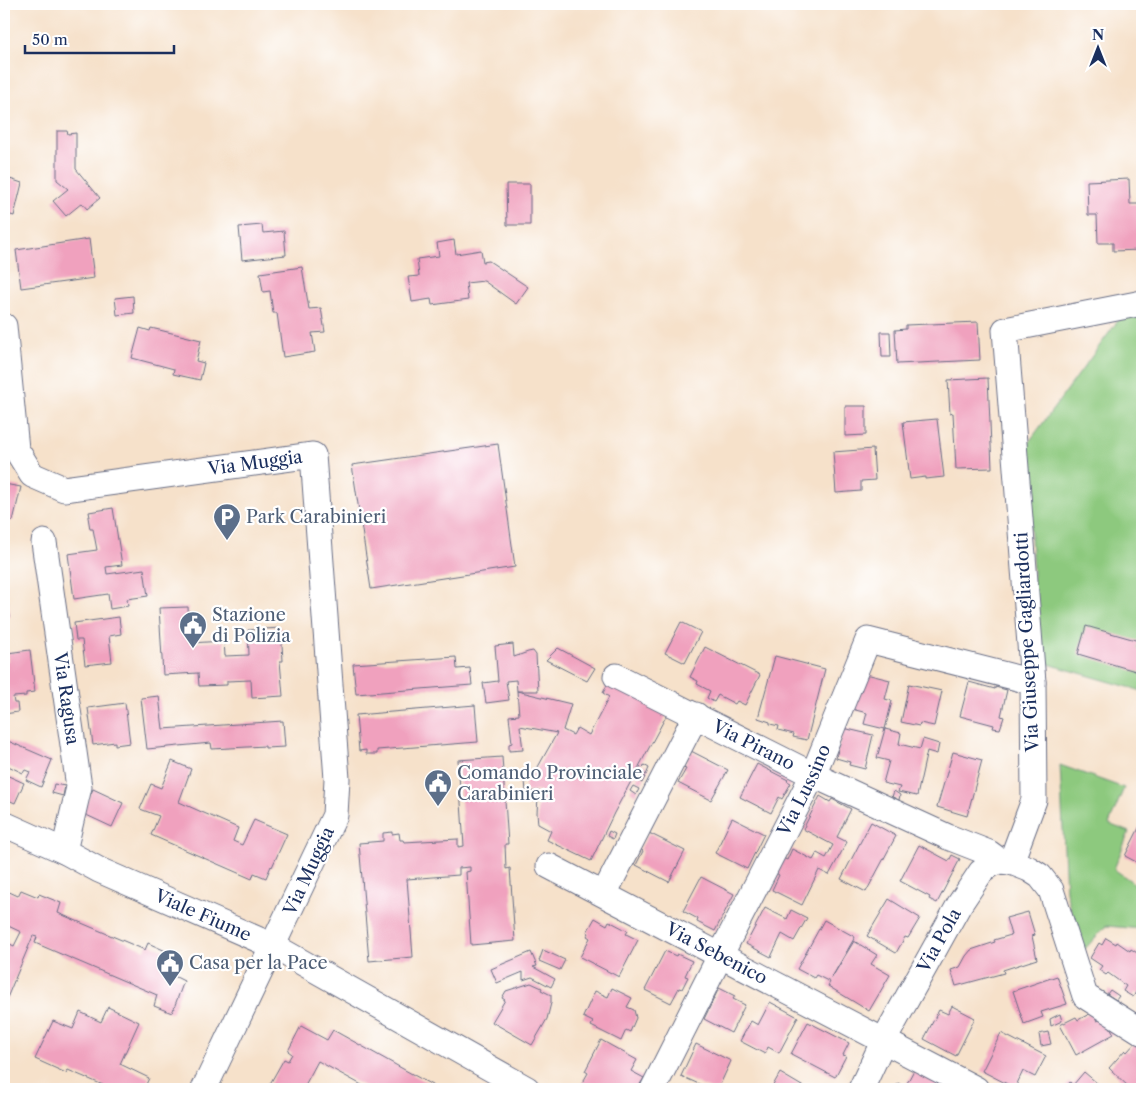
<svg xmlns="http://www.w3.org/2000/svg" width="1146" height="1093" viewBox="0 0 1146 1093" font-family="'Libre Caslon Text',serif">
  <rect width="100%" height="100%" fill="#fff"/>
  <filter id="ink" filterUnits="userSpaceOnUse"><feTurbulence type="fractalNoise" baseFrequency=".02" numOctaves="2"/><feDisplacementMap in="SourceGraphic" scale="10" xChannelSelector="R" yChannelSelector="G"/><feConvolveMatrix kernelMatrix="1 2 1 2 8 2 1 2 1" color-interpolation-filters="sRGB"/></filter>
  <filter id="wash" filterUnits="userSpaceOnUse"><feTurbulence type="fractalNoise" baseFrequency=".0096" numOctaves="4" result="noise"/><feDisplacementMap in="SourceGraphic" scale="20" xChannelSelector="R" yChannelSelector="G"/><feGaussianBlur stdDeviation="1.12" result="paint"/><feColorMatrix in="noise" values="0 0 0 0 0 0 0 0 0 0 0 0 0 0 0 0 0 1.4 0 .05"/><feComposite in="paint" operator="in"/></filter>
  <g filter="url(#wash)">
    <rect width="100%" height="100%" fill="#f6e1ca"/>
    <path fill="#8dc97e" stroke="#547c6e" d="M 1142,306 L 1142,691 L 1038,661 L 1026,446 L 1128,307 Z
      M 1060,765 L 1124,788 L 1109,824 L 1129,832 L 1114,869 L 1142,889 L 1142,929 L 1106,926 L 1082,952 L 1066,892 Z"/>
    <g id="blocks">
      <path fill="#f0a1be" d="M 57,131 L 67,131 L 68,134 L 76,133 L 76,169 L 100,198 L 87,209 L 82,203 L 66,216 L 53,201 L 68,189 L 57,180 Z
        M 4,177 L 22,183 L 14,216 L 4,213 Z
        M 1129,179 L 1130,204 L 1139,204 L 1140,250 L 1113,251 L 1113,243 L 1098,243 L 1097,215 L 1088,215 L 1087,181 Z
        M 506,184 L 530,184 L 530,225 L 507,225 Z
        M 262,225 L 263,233 L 284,231 L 286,255 L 242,260 L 239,227 Z
        M 89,239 L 94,278 L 21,288 L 16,250 Z
        M 454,240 L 456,254 L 481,250 L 483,262 L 489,261 L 528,287 L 516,304 L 484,281 L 466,283 L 468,300 L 432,305 L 431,299 L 412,302 L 408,277 L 419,276 L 417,259 L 439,256 L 437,243 Z
        M 302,267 L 309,309 L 321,308 L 325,332 L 312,333 L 315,352 L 283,357 L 277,313 L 273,313 L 270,291 L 263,292 L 260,273 Z
        M 133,296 L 134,313 L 117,315 L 115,298 Z
        M 978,322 L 980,360 L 897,364 L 895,330 L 906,329 L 906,325 Z
        M 140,328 L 150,331 L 151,328 L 201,340 L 196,361 L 204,363 L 200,380 L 173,374 L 174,369 L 132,358 Z
        M 881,332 L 890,332 L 891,357 L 882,357 Z
        M 988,378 L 992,468 L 956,469 L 953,413 L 950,414 L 948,380 Z
        M 845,406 L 866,406 L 866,435 L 845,436 Z
        M 937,419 L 944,477 L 925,479 L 925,477 L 910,479 L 903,422 Z
        M 498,444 L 515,567 L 371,589 L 352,465 Z
        M 873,449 L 875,480 L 861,481 L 861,491 L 836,493 L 833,452 Z
        M 4,484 L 21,487 L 13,521 L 4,520 Z
        M 113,508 L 122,565 L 106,567 L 107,574 L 144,569 L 148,596 L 127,599 L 128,606 L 110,609 L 108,594 L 74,599 L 68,554 L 97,550 L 93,529 L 90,529 L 88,517 L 90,517 L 89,512 Z
        M 4,577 L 5,577 L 10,617 L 4,618 Z
        M 188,607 L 190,643 L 224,641 L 225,656 L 249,655 L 248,630 L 281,628 L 283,661 L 280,661 L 283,696 L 252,698 L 251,680 L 227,681 L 227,685 L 199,686 L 198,673 L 163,675 L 159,608 Z
        M 119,617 L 121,634 L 109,636 L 112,662 L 85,665 L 82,640 L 76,640 L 74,623 Z
        M 681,622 L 701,632 L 685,663 L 665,653 Z
        M 1086,626 L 1139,641 L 1137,649 L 1142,650 L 1142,673 L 1078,654 Z
        M 513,644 L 514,657 L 528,652 L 533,651 L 536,655 L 538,691 L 517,691 L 516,680 L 506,681 L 509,700 L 486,703 L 483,683 L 498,681 L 495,646 Z
        M 705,647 L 760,675 L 745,705 L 737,701 L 735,704 L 718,695 L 714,702 L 707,698 L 710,691 L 697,684 L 698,681 L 690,677 Z
        M 558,648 L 595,668 L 587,681 L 546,660 Z
        M 30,650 L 35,692 L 26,693 L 26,696 L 13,697 L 14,703 L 17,703 L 18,712 L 4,714 L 4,661 L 8,661 L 7,653 Z
        M 775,656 L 825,669 L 807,740 L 793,737 L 794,734 L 778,730 L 779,726 L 770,724 L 770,722 L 758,718 Z
        M 456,657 L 457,669 L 470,668 L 472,685 L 356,694 L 353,664 Z
        M 858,672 L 890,680 L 885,699 L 892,701 L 885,729 L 864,724 L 867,713 L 848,708 Z
        M 612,675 L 671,707 L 614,813 L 591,861 L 547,840 L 551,831 L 538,824 L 537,813 L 538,796 L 540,792 L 538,791 L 526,792 L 524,768 L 534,774 L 557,733 L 520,726 L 523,750 L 509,751 L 509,744 L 512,743 L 509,716 L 519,715 L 517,691 L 571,704 L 563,730 L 573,735 L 577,728 L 589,735 L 609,697 L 603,693 Z
        M 969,682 L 995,689 L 995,687 L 1007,690 L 1001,716 L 1004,717 L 1000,729 L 993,728 L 994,725 L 960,716 Z
        M 909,684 L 942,691 L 934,726 L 920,723 L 919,726 L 901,722 Z
        M 159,696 L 163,729 L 283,721 L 285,747 L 265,748 L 265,746 L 212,749 L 211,743 L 147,749 L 141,698 Z
        M 125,703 L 130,743 L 115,745 L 115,742 L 93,745 L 88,708 Z
        M 475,705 L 478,742 L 377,750 L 377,754 L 366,754 L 366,750 L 359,751 L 356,715 Z
        M 843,728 L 873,735 L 865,769 L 849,765 L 850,762 L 836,758 Z
        M 885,729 L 901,733 L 899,744 L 920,749 L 923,739 L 939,744 L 937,754 L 927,751 L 917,796 L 898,792 L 900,787 L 883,783 L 889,761 L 877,758 Z
        M 8,741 L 52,760 L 41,787 L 26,780 L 30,772 L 25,770 L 23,773 L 4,764 L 4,751 Z
        M 691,751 L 728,770 L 711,800 L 678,783 L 686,769 L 683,768 Z
        M 953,752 L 982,760 L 967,816 L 937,807 Z
        M 502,757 L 508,844 L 505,844 L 506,869 L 510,868 L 515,941 L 471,945 L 466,872 L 470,871 L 470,867 L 459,868 L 459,875 L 407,879 L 413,957 L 369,961 L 359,843 L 383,841 L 383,833 L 392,832 L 392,834 L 399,833 L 400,840 L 403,840 L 404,842 L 458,839 L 458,847 L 464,846 L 458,760 Z
        M 172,761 L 191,769 L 179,802 L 238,828 L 233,841 L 242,845 L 254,820 L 287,834 L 272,867 L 271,866 L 266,878 L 254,873 L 252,879 L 151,835 L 159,816 L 140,809 L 151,784 L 161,788 Z
        M 757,764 L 788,780 L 787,781 L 791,783 L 782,799 L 779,797 L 771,813 L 740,797 Z
        M 644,765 L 649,768 L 646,775 L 638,771 L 641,767 L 643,768 Z
        M 4,774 L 24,783 L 15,803 L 4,798 Z
        M 639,774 L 645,777 L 642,783 L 636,780 Z
        M 54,784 L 65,786 L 63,796 L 52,793 Z
        M 633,786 L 639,789 L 636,795 L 630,791 Z
        M 93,789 L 123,803 L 112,827 L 82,813 Z
        M 894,791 L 900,795 L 899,800 L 892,797 Z
        M 820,796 L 830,802 L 832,799 L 851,809 L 837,837 L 847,842 L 829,875 L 819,870 L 802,905 L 772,890 L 779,875 L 776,873 L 783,858 L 787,860 L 792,849 L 813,860 L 817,853 L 826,858 L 833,845 L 803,829 Z
        M 732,818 L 764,834 L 747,869 L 715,853 Z
        M 871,822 L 896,836 L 866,892 L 841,879 Z
        M 1142,822 L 1142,865 L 1125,856 Z
        M 609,831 L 615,834 L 613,839 L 607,836 Z
        M 649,833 L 685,851 L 669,882 L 636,865 L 643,851 L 640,849 Z
        M 919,845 L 949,861 L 952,855 L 960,859 L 937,903 L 929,899 L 930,897 L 900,881 Z
        M 701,877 L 734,894 L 715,931 L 697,922 L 698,919 L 683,911 Z
        M 5,890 L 18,896 L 21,890 L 38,897 L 39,894 L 61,903 L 58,913 L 145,950 L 148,943 L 179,957 L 172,975 L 184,981 L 172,1013 L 154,1006 L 157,995 L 35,943 L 37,937 L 33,936 L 4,1005 L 4,941 L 14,946 L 21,932 L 4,924 L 4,893 Z
        M 889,899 L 920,918 L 908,938 L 905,937 L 896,953 L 867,936 Z
        M 765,908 L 787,919 L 791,910 L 807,918 L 794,941 L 782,934 L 771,957 L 746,944 Z
        M 1028,912 L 1035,935 L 1032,936 L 1037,959 L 1003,970 L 1004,973 L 956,986 L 951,970 L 960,967 L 966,956 L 971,950 L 995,942 L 994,940 L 1011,935 L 1006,918 Z
        M 595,918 L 607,925 L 609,921 L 628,931 L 626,934 L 638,940 L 619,977 L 580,957 L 590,938 L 587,936 L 589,933 L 587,932 Z
        M 824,920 L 855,937 L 831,979 L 854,941 L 877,955 L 871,964 L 890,975 L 869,1011 L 828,986 L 830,982 L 816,975 L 814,978 L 797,969 Z
        M 1106,938 L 1116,944 L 1117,942 L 1130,951 L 1131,949 L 1142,956 L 1142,996 L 1136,992 L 1133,997 L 1123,991 L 1126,986 L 1108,973 L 1106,975 L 1099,970 L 1102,966 L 1090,958 L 1099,943 L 1102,945 Z
        M 543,950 L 565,960 L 560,970 L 539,961 Z
        M 665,951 L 676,956 L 677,954 L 692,961 L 685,976 L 688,977 L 682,989 L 679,988 L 671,1003 L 645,990 Z
        M 531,952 L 537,966 L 533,967 L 555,979 L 551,987 L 532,977 L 523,980 L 523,972 L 497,983 L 491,969 Z
        M 1057,976 L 1067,1004 L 1041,1012 L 1043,1017 L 1024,1024 L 1013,991 Z
        M 531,983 L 542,988 L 541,990 L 551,995 L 551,1003 L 547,1019 L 532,1045 L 492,1022 L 505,1000 L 502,998 L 506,991 Z
        M 612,988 L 632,998 L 627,1007 L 634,1010 L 636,1018 L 630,1032 L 626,1030 L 621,1041 L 591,1026 L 593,1022 L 583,1017 L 595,991 L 608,997 Z
        M 719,988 L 735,996 L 733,999 L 745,1005 L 731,1033 L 704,1019 Z
        M 1110,990 L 1119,996 L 1116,1000 L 1107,994 Z
        M 770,1002 L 798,1017 L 779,1053 L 768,1047 L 765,1054 L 740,1041 L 751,1021 L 758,1025 Z
        M 952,1006 L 975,1018 L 956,1056 L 924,1039 L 939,1010 L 948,1014 Z
        M 108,1007 L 139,1022 L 120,1064 L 149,1078 L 144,1089 L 101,1089 L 103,1085 L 68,1070 L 66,1073 L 35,1059 L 53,1021 L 73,1029 L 80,1012 L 101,1022 Z
        M 1093,1012 L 1097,1021 L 1101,1019 L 1108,1023 L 1114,1034 L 1076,1055 L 1060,1025 L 1076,1017 L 1078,1020 Z
        M 1060,1014 L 1062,1021 L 1051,1026 L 1050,1019 Z
        M 808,1022 L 849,1043 L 843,1055 L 846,1056 L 835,1077 L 791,1054 Z
        M 301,1026 L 327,1040 L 333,1030 L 439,1089 L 369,1089 L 318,1061 L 303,1089 L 267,1089 L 284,1059 L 288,1061 L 292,1054 L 288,1051 Z
        M 1048,1032 L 1051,1044 L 1041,1046 L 1039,1034 Z
        M 1001,1033 L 1046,1056 L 1035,1077 L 1023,1071 L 1015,1088 L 982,1071 Z
        M 601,1040 L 637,1060 L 631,1071 L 644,1078 L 637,1089 L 584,1089 L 580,1087 L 588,1073 L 585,1071 Z
        M 1136,1042 L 1142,1048 L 1142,1089 L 1131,1089 L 1109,1068 L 1125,1050 L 1127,1052 Z
        M 696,1044 L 731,1061 L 718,1089 L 710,1089 L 681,1076 Z
        M 915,1068 L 955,1089 L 895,1089 L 898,1083 L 905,1087 Z
        M 1084,1072 L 1104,1089 L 1064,1089 L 1070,1082 L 1073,1085 Z
        M 780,1073 L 807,1089 L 771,1089 Z"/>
    </g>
  </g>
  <g filter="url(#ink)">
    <use href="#blocks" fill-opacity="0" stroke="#686d84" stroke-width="1"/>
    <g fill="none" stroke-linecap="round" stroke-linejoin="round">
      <g stroke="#686d84" stroke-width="27">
        <g id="minor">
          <path id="s1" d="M 4,326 L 16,449 L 32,475 L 64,489 L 313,455 L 337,779 L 335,815 L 204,1089"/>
          <path id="s2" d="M 44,542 L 79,787 L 64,851"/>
          <path id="s3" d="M 616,676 L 813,775 L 948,837 L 989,853 L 1000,861"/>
          <path id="s4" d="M 4,824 L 64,851 L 99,870 L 273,946 L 527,1089"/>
          <path d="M 1011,862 L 1034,800 L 1033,682 L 1005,330 L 1142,303"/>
          <path id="s5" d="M 549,866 L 976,1089"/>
          <path d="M 604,894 L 696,715"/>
          <path id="s6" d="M 653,1089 L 720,956 L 813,775 L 868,640 L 1033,682"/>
          <path id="s7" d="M 861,1089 L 884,1040 L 959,905 L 981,872 L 990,865 L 1000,861 L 1011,862 L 1029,869 L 1040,876 L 1051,890 L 1085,996 L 1142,1032"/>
        </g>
      </g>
      <use href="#minor" stroke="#fff" stroke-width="25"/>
    </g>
  </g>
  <defs>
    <g id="parking-pin" transform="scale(1.4375)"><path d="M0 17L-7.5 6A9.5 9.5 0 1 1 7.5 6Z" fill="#5c6f8a" stroke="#fff"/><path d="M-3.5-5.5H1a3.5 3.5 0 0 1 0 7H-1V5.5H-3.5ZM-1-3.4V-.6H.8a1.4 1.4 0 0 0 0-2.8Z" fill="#fff"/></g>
    <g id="civic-pin" transform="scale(1.4375)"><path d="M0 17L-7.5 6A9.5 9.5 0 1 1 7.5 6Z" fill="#5c6f8a" stroke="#fff"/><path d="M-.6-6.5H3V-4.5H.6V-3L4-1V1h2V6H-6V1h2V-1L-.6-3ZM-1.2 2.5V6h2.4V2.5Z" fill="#fff"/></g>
  </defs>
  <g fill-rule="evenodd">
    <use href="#parking-pin" x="227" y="517"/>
    <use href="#civic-pin" x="193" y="625"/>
    <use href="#civic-pin" x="438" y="783"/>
    <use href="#civic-pin" x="170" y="963"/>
  </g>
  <g text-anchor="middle" stroke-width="4.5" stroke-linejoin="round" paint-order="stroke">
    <g font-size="18" fill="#1b2f5e" stroke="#fff">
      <text dy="6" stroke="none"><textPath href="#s1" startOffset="382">Via Muggia</textPath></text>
      <text transform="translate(1027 642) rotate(-93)" y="6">Via Giuseppe Gagliardotti</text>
      <text dy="6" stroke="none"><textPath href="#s2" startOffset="158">Via Ragusa</textPath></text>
      <text dy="6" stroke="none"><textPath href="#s3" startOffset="154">Via Pirano</textPath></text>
      <text dy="6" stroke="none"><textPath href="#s6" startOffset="335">Via Lussino</textPath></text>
      <text transform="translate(309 871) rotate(-65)" y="6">Via Muggia</text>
      <text dy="6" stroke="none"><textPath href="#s4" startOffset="219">Viale Fiume</textPath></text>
      <text dy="6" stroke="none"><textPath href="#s7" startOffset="168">Via Pola</textPath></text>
      <text dy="6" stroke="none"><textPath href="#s5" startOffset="189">Via Sebenico</textPath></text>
    </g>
    <g font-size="18" fill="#4e5e75" stroke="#fff" text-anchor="start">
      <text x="246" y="523">Park Carabinieri</text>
      <text x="212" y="621">Stazione<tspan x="212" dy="21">di Polizia</tspan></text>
      <text x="457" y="779">Comando Provinciale<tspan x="457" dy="21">Carabinieri</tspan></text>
      <text x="189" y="969">Casa per la Pace</text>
    </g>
  </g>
  <rect width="1146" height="1093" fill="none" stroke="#fff" stroke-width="20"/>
  <g transform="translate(1098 48)" stroke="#ffffff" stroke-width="4" paint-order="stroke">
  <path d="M0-4L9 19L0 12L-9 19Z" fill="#1b2f5e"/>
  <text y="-8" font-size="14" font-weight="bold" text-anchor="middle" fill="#1b2f5e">N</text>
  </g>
  <path d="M25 45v8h149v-8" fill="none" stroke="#1b2f5e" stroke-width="2.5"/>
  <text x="32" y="45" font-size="15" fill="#1b2f5e" stroke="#ffffff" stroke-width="4" paint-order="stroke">50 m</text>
</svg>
